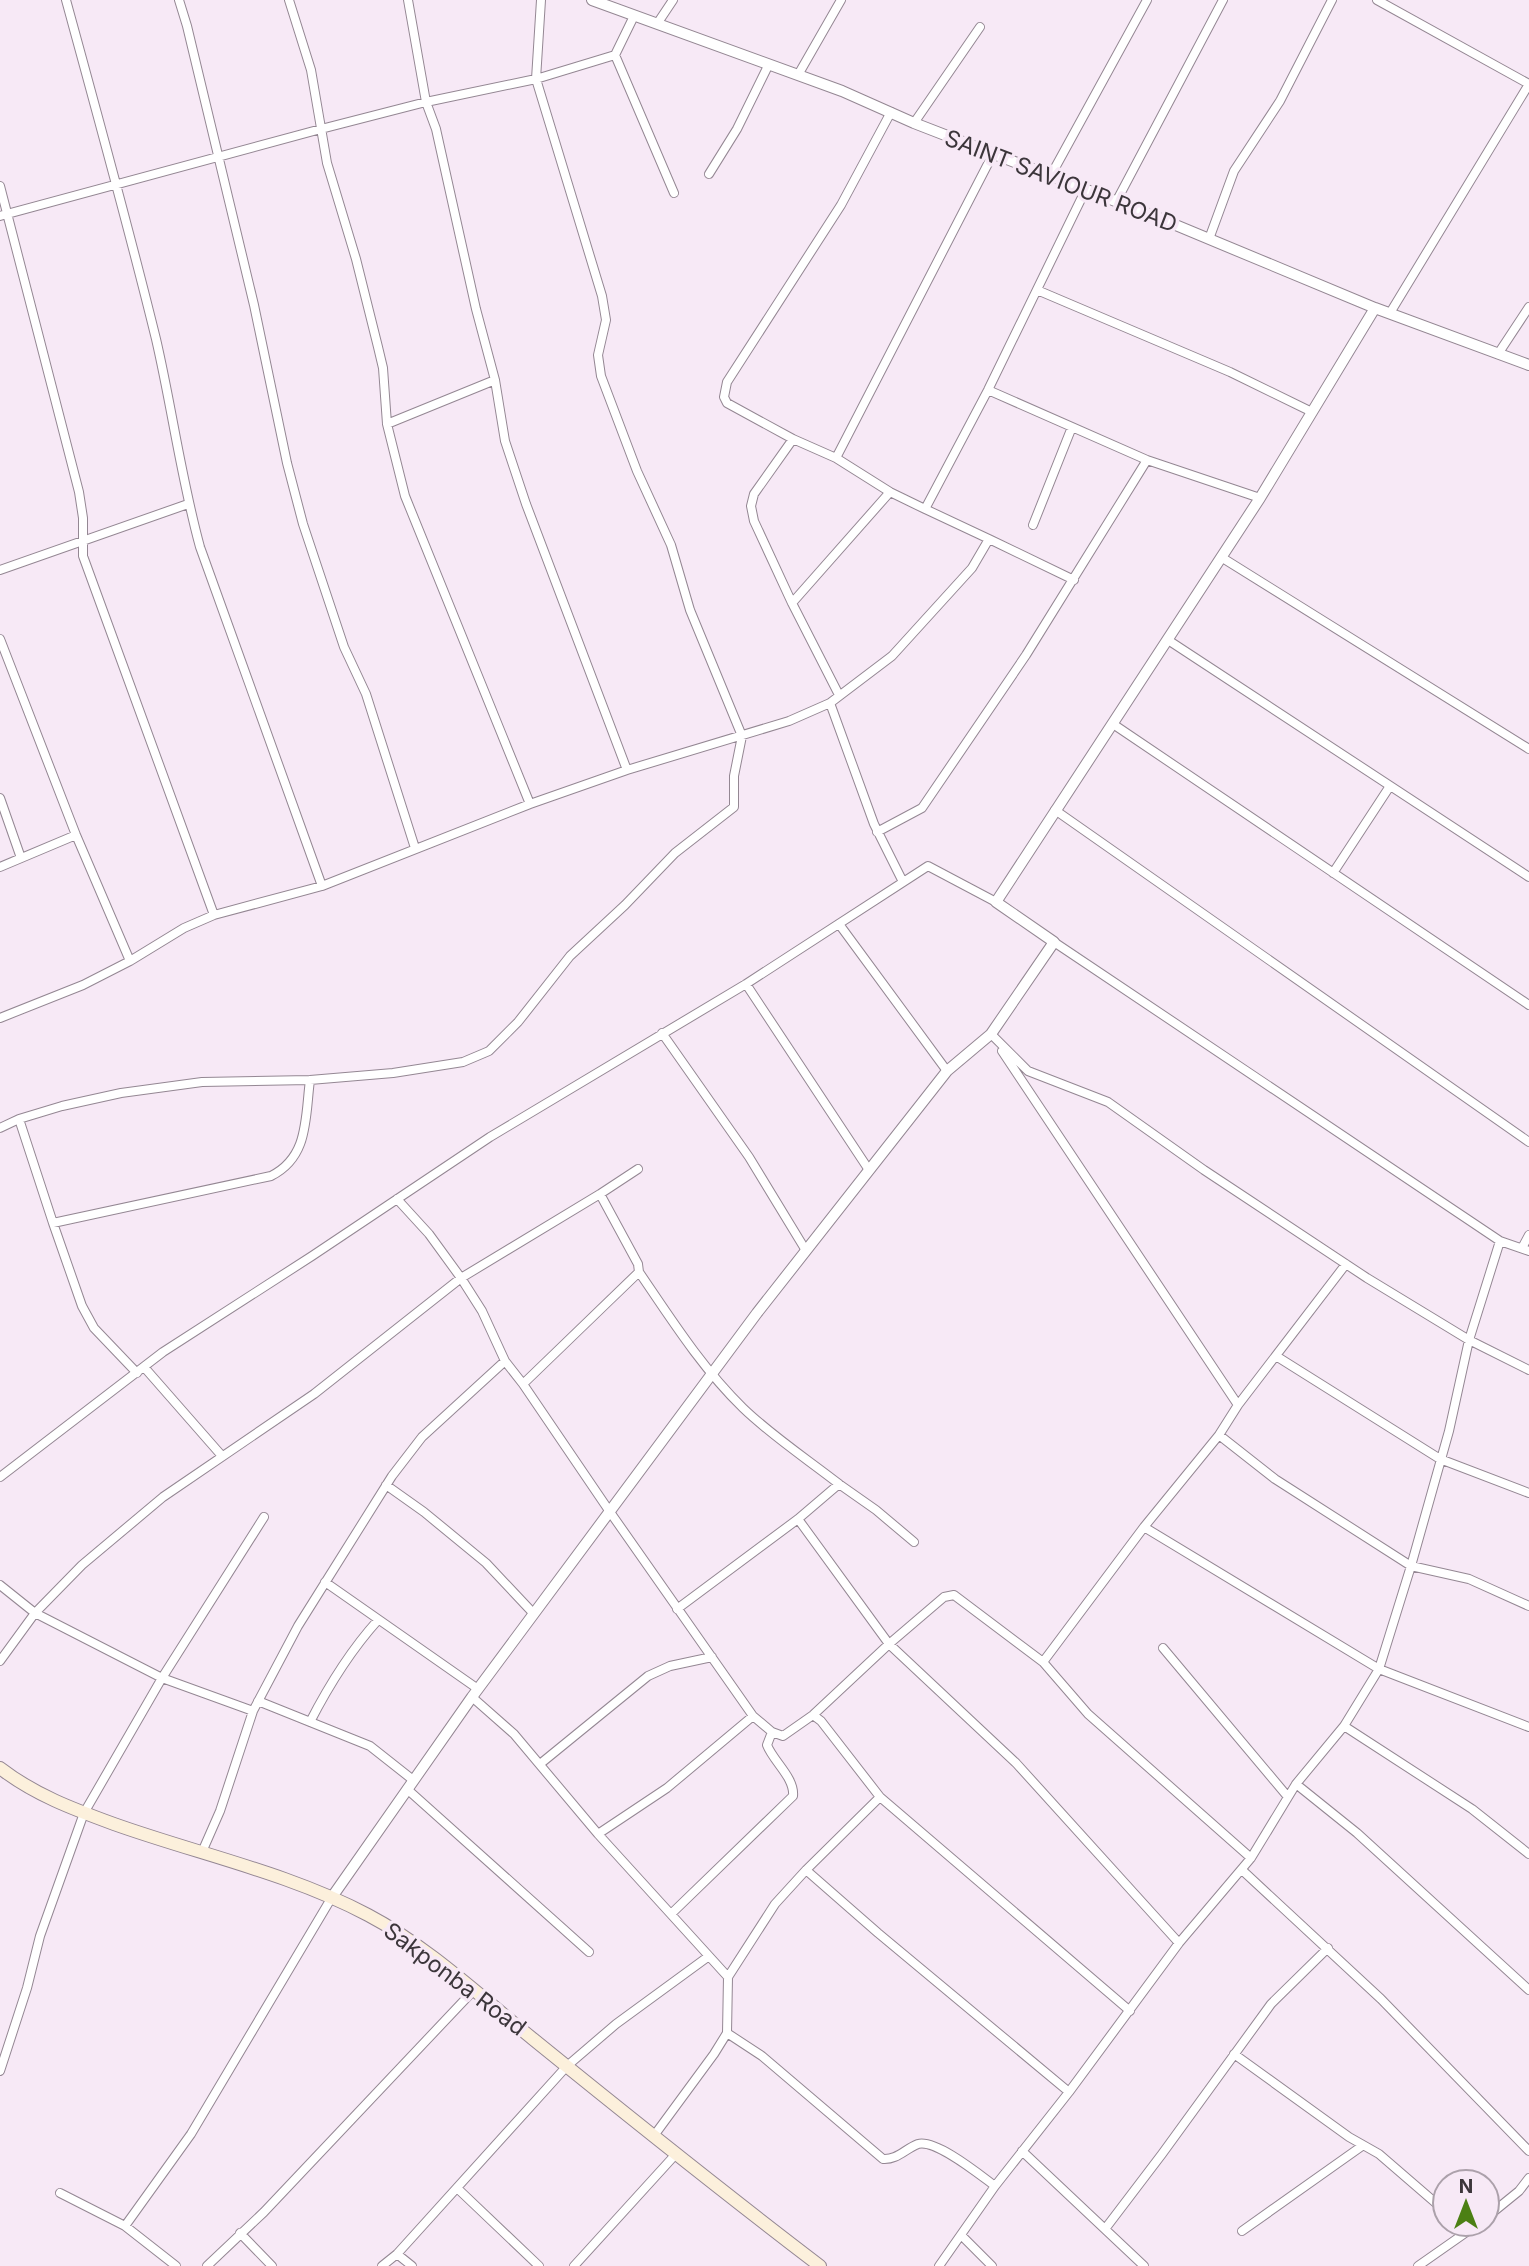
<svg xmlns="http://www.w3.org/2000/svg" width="1529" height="2266" viewBox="0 0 1529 2266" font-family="Inter,sans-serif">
  <rect width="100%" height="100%" fill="#f7e9f6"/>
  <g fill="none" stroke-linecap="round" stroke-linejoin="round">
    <g stroke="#948793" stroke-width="10">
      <path id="minor" d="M 66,0 C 97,113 128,225 156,339 C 172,408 181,478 200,547 L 322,886
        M 179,0 L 187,26 L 254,305 L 287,463 L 303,524 L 344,647 L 366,694 L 415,848
        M 289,0 L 311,70 L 327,163 L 356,259 L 378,347 L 383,368 L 387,424 L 405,496 L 530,804
        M 408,0 L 426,102 L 436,129 L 476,309 L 495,380 L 505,441 L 526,504 L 627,770
        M 1377,0 L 1529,84
        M 657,24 L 673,0
        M 615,55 L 674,193
        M 798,75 L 841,0
        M 891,112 L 841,205 L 727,382 L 724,397 L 727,403 L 793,439 L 836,458 L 890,492 L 925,509
        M 914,123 L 980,27
        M 709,174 L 737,129 L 769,64
        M 1050,177 L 1147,0
        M 0,186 L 79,492 L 83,518 L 83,556 L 214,915
        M 1116,202 L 1223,0
        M 0,216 L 321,129 L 426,102 L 536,79 L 615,55 L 634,16
        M 1209,239 L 1234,171 L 1280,101 L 1332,0
        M 1037,290 L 1230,372 L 1312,412
        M 1390,313 L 1529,84
        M 1498,354 L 1529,307
        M 988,390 L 1147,460 L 1260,498
        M 387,424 L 495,380
        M 793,439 L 754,494 L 751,506 L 754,521 L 792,603 L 839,695
        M 836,458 L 993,154
        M 1033,525 L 1072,427
        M 989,539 L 1074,580
        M 1221,557 L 1529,749
        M 0,570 L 188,504
        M 792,603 L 890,492
        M 0,639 L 76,835 L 130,961
        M 1168,640 L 1529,877
        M 830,703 L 874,824 L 903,882
        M 1113,724 L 1529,1005
        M 0,798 L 21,858
        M 1055,810 L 1529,1142
        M 877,832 L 922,808 L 1026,655 L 1147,460
        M 0,867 L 76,835
        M 1333,873 L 1390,786
        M 839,924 L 947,1071
        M 1054,942 L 1500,1241 L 1529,1251
        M 746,984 L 869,1170
        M 0,1018 L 83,985 L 130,961 L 184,928 L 214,915 L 322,886 L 530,804 L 627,770 L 789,721 L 830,703 L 892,656 L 972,568 L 989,539 L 925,509 L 988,390 L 1085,191
        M 662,1033 L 749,1157 L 805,1249
        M 991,1034 L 1028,1071 L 1108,1102 L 1204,1170 L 1367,1278 L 1469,1340 L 1529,1370
        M 1002,1051 L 1238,1405
        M 19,1119 L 53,1223 L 271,1176 C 309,1157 305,1118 310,1080
        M 0,1128 L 19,1119 L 62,1106 L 121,1093 L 202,1082 L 310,1080 L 393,1073 L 463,1062 L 489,1051 L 518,1022 L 570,956 L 625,905 L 675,853 L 734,807 L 734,776 L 742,736 L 690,610 L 671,545 L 637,471 L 601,376 L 598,355 L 606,320 L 602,296 L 536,79 L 541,0
        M 600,1194 L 638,1264 L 639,1272 C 671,1319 702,1368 743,1408 C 772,1436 807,1459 839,1484
        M 397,1199 L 429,1234 L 461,1278 L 482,1311 L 505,1361 L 523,1384 L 610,1512 L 753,1716 L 772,1732 L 783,1736 L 813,1715 L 889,1644 L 944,1597 L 954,1595 L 1043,1662 L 1088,1714 L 1251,1858
        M 53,1223 L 82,1306 L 94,1328 L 137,1373
        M 1522,1248 L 1529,1235
        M 1276,1356 L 1440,1459 L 1529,1493
        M 144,1367 L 222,1456
        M 523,1384 L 639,1272
        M 1219,1435 L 1275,1479 L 1411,1566 L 1469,1579 L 1529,1606
        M 0,1477 L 163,1352 L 312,1256 L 490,1137 L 746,984 L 928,866 L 996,902
        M 386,1485 L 424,1512 L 486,1563 L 534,1614
        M 798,1519 L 889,1644 L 1016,1763 L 1179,1943
        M 1144,1527 L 1379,1669 L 1529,1727
        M 325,1582 L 478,1689
        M 0,1585 L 35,1613 L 162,1678 L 253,1711
        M 677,1609 L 798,1519 L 839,1484 L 876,1510 L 914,1542
        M 1163,1648 L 1288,1797
        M 0,1661 L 35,1613 L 82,1565 L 163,1497 L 314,1394 L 461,1278 L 600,1194 L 638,1169
        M 1043,1662 L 1144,1527 L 1219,1435 L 1238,1405 L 1346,1264
        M 472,1697 L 514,1734 L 598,1834 L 728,1977
        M 258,1701 L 370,1746 L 413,1780
        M 813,1715 L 821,1721 L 880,1797 L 1130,2011
        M 310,1722 C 329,1685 350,1651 378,1620
        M 1344,1726 L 1472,1809 L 1529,1854
        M 540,1764 L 648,1676 L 670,1666 L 712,1657
        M 1296,1784 L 1357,1833 L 1529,1990
        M 407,1789 L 589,1952
        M 598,1834 L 667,1788 L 753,1716
        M 202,1852 L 220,1811 L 253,1711 L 298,1626 L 392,1476 L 422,1437 L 505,1361
        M 806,1870 L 878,1933 L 1069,2092
        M 1242,1870 L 1381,1999 L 1529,2151
        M 671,1914 L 793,1796 C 795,1778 773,1761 767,1745 L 772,1732
        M 727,2033 L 762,2056 L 883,2159 C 897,2160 905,2149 918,2144 C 936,2139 980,2175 995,2186
        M 1234,2054 L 1349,2137 L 1379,2154 L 1445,2211
        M 0,2071 L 27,1988 L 40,1936 L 84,1813 L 162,1678 L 264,1517
        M 653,2137 L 714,2054 L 727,2033 L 728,1977 L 775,1904 L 806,1870 L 880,1797
        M 1022,2151 L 1144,2266
        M 457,2188 L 539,2266
        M 60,2193 L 125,2226 L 176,2266
        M 1487,2217 L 1519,2191 L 1529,2178
        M 1460,2224 L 1469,2231
        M 125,2226 L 191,2134 L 332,1897
        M 1105,2229 L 1162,2154 L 1271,2004 L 1328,1948
        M 1242,2231 L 1362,2146
        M 240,2233 L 272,2266
        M 962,2236 L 992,2266
        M 397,2254 L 412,2266
        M 207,2266 L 264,2212 L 473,1991
        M 382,2266 L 397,2254 L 567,2066 L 616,2024 L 709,1956
        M 574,2266 L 675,2155
        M 939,2266 L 995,2186 L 1069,2092 L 1179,1943 L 1251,1858 L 1296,1784 L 1344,1726 L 1379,1669 L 1411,1566 L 1449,1431 L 1469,1340 L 1500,1241
        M 1418,2266 L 1478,2224"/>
    </g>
    <g stroke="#948793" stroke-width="12">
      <path id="tertiary" d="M 592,0 L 842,91 L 914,123 L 1154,216 L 1375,308 L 1529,365
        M 332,1897 L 472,1697 L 757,1313 L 947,1071 L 991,1034 L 1054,942 L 996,902 L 1260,498 L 1375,308"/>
    </g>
    <g stroke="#948793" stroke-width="14">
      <path id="secondary" d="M 0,1768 C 35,1795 73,1809 114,1824 C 198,1854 289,1873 368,1915 C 427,1946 481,1997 533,2039 C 628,2116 723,2192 820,2266"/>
    </g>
    <use href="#minor" stroke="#fff" stroke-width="8"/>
    <use href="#tertiary" stroke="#fff" stroke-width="10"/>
    <use href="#secondary" stroke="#fcf0dc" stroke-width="12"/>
  </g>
  <g text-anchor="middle" stroke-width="7" stroke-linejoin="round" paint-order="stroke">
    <g font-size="23" fill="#3c363b" stroke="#f7e9f6">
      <text transform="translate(1061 181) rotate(21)" y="8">SAINT SAVIOUR ROAD</text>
      <text transform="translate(455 1979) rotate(37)" y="8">Sakponba Road</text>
    </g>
  </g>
  <g transform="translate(1466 2203)"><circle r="33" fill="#f7e9f6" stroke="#aca1ab" stroke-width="2"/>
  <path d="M0-5L12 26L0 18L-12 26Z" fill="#4c8014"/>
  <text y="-10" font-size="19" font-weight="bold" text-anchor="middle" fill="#3c363b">N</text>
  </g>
</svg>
